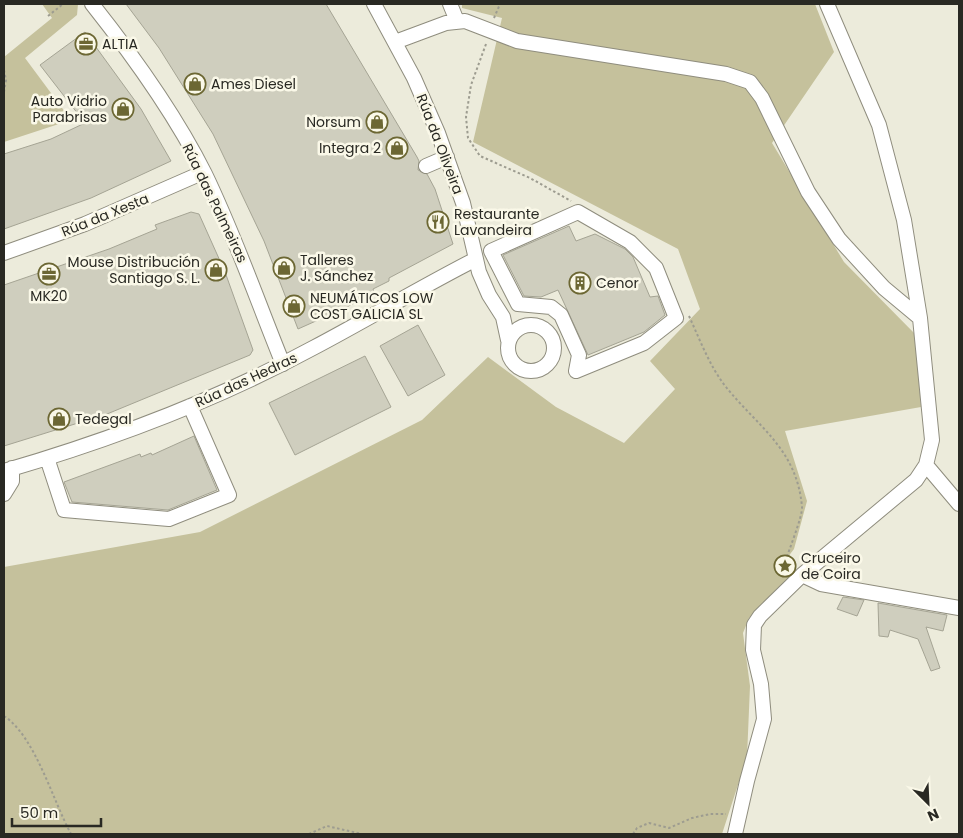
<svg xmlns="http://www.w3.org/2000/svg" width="963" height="838" viewBox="0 0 963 838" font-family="Poppins,sans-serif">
  <rect width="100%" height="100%" fill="#ecebdb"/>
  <path fill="#c5c19c" d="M 42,4 L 78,4 L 77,15 L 25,58 L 71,120 L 4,142 L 4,57 L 52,18 Z
    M 462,4 L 815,4 L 834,52 L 772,143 L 844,262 L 916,335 L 921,407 L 785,431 L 807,501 L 794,549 L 781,566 L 791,579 L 749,618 L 743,633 L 750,686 L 747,757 L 722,834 L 4,834 L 4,567 L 200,532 L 422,420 L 488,357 L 556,407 L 624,443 L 675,389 L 650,361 L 700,309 L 678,249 L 473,142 L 502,18 L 462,8 Z"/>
  <path fill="#cfcebe" stroke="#a5a494" d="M 126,4 L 326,4 L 417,157 L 419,161 L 418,170 L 427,174 L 435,189 L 453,244 L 389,278 L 389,281 L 373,289 L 374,292 L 345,308 L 298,329 L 264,241 L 213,134 L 159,48 Z
    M 85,32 L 141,109 L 171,161 L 91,198 L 4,229 L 4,154 L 51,139 L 85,123 L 40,65 Z
    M 191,212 L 199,214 L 225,272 L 253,350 L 250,355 L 107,414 L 4,446 L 4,285 L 109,249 L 157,229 L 155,225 Z
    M 569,226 L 576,241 L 595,234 L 625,249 L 633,257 L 650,297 L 658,296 L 665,315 L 644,332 L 588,355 L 558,290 L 541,297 L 524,296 L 503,255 Z
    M 418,325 L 445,375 L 408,396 L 380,346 Z
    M 365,356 L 391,407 L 295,455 L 269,403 Z
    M 194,436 L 217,490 L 168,510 L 72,502 L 64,482 L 140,454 L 141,457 L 151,453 L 152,455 Z
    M 843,597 L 864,600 L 857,616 L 837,609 Z
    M 878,603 L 947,615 L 943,631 L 926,627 L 940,668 L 931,671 L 918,639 L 890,630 L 888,637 L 879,636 Z"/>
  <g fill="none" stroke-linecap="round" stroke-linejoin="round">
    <g stroke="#8f8d7e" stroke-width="16">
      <path id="minor" d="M 92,4 C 134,57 175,114 205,174 C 235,236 257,300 283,364
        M 374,4 L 414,78 L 438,133 L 463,203 L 479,272 L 489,295 L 503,317 L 508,340
        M 450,4 L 457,21
        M 395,42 L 446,23 L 465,21 L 517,41 L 726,74 L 750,82 L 762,98 L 808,192 L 839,239 L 884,288 L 920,318
        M 426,166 L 447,157
        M 578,212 L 630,242 L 656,268 L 676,318 L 644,343 L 576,371 L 579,355 L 561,315 L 551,307 L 518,304 L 491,251 Z
        M 4,253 L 85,224 L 204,172
        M508 348a23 23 0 1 1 46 0a23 23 0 1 1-46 0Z
        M 47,458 L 64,510 L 169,519 L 229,495 L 190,406
        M 926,465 L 959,504
        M 4,471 C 110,440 215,401 313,348 C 368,319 421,287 476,259
        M 4,494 L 12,481 L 12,468
        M 802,575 L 821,584 L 959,608
        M 735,834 L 747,781 L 764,719 L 761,684 L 753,650 L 754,625 L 760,616 L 802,575 L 916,480 L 926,465 L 932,440 L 920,318 L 904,220 L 879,125 L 827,4"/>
    </g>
    <path stroke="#9d9c90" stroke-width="2" stroke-dasharray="2.5 2.5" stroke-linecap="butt" d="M 48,16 L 63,4
      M 494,18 L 500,4
      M 486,44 L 471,85 L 466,117 L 468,138 L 480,156 L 530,178 L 571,201
      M 4,70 L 6,80 L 4,92
      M 689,316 C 700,340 710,367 726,387 C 758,427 797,449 802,507 C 803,515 789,550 785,562 L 793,568
      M 4,716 C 35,736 53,801 71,834
      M 309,834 L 327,826 L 362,834
      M 633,834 L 637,828 L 649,823 L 669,828 L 692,818 L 710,814 L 726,814"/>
    <use href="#minor" stroke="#fff" stroke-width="14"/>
  </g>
  <defs>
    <g id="office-ring" transform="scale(1.125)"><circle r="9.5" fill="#faf8e8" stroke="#6c6733" stroke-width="1.5"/><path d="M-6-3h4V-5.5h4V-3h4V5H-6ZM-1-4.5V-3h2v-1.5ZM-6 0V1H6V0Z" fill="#6c6733"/></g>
    <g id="shop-ring" transform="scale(1.125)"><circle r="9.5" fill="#faf8e8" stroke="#6c6733" stroke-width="1.5"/><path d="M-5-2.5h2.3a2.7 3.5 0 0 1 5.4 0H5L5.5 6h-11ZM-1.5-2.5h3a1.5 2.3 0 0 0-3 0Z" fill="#6c6733"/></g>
    <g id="restaurant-ring" transform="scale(1.125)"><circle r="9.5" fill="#faf8e8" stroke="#6c6733" stroke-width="1.5"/><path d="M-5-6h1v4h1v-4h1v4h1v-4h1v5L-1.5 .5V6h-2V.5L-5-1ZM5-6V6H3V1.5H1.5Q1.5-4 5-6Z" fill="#6c6733"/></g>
    <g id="building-ring" transform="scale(1.125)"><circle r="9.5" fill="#faf8e8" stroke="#6c6733" stroke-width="1.5"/><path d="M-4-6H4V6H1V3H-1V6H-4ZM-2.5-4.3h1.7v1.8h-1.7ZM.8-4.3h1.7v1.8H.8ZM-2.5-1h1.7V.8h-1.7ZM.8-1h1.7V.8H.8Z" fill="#6c6733"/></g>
    <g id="sight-ring" transform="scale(1.125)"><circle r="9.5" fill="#faf8e8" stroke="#6c6733" stroke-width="1.5"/><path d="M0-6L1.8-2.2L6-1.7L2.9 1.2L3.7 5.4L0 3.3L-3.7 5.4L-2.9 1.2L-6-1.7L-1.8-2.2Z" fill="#6c6733"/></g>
  </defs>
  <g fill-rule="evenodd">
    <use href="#office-ring" x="86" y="44"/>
    <use href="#shop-ring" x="195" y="84"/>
    <use href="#shop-ring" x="123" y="109"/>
    <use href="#shop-ring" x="377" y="122"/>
    <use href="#shop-ring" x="397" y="148"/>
    <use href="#restaurant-ring" x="438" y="222"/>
    <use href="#shop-ring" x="284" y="268"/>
    <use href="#shop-ring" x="216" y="270"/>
    <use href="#office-ring" x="49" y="274"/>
    <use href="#building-ring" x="580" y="283"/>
    <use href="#shop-ring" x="294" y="306"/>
    <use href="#shop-ring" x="59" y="419"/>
    <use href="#sight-ring" x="785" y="566"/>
  </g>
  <g text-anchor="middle" stroke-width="5" stroke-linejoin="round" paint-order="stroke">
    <g font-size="14" fill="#292923" stroke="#faf8e8" text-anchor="start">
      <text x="102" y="49">ALTIA</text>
      <text x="211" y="89">Ames Diesel</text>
      <text x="107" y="106" text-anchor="end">Auto Vidrio<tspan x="107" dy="16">Parabrisas</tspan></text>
      <text x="361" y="127" text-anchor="end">Norsum</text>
      <text x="381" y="153" text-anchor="end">Integra 2</text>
      <text x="454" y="219">Restaurante<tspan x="454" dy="16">Lavandeira</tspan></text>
      <text x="300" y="265">Talleres<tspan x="300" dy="16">J. Sánchez</tspan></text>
      <text x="200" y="267" text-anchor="end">Mouse Distribución<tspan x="200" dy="16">Santiago S. L.</tspan></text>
      <text x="596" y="288">Cenor</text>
      <text x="49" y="301" text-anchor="middle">MK20</text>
      <text x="310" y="303">NEUMÁTICOS LOW<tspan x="310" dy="16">COST GALICIA SL</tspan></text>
      <text x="75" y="424">Tedegal</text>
      <text x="801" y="563">Cruceiro<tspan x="801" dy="16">de Coira</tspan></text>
    </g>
    <g font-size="14" fill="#292923" stroke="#faf8e8">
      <text transform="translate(440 144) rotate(69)" y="5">Rúa da Oliveira</text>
      <text transform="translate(215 203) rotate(64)" y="5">Rúa das Palmeiras</text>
      <text transform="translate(105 215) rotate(-22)" y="5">Rúa da Xesta</text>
      <text transform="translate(246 380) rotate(-25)" y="5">Rúa das Hedras</text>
    </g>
  </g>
  <rect width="963" height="838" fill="none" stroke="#292923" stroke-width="10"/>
  <g transform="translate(928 803) rotate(156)" stroke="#faf8e8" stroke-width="4" paint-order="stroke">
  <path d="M0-4L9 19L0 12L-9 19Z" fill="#292923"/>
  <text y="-8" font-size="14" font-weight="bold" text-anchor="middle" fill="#292923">N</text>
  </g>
  <path d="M12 818v8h89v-8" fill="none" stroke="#292923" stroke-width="2.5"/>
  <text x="20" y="818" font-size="15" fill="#292923" stroke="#faf8e8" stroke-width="4" paint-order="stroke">50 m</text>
</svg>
